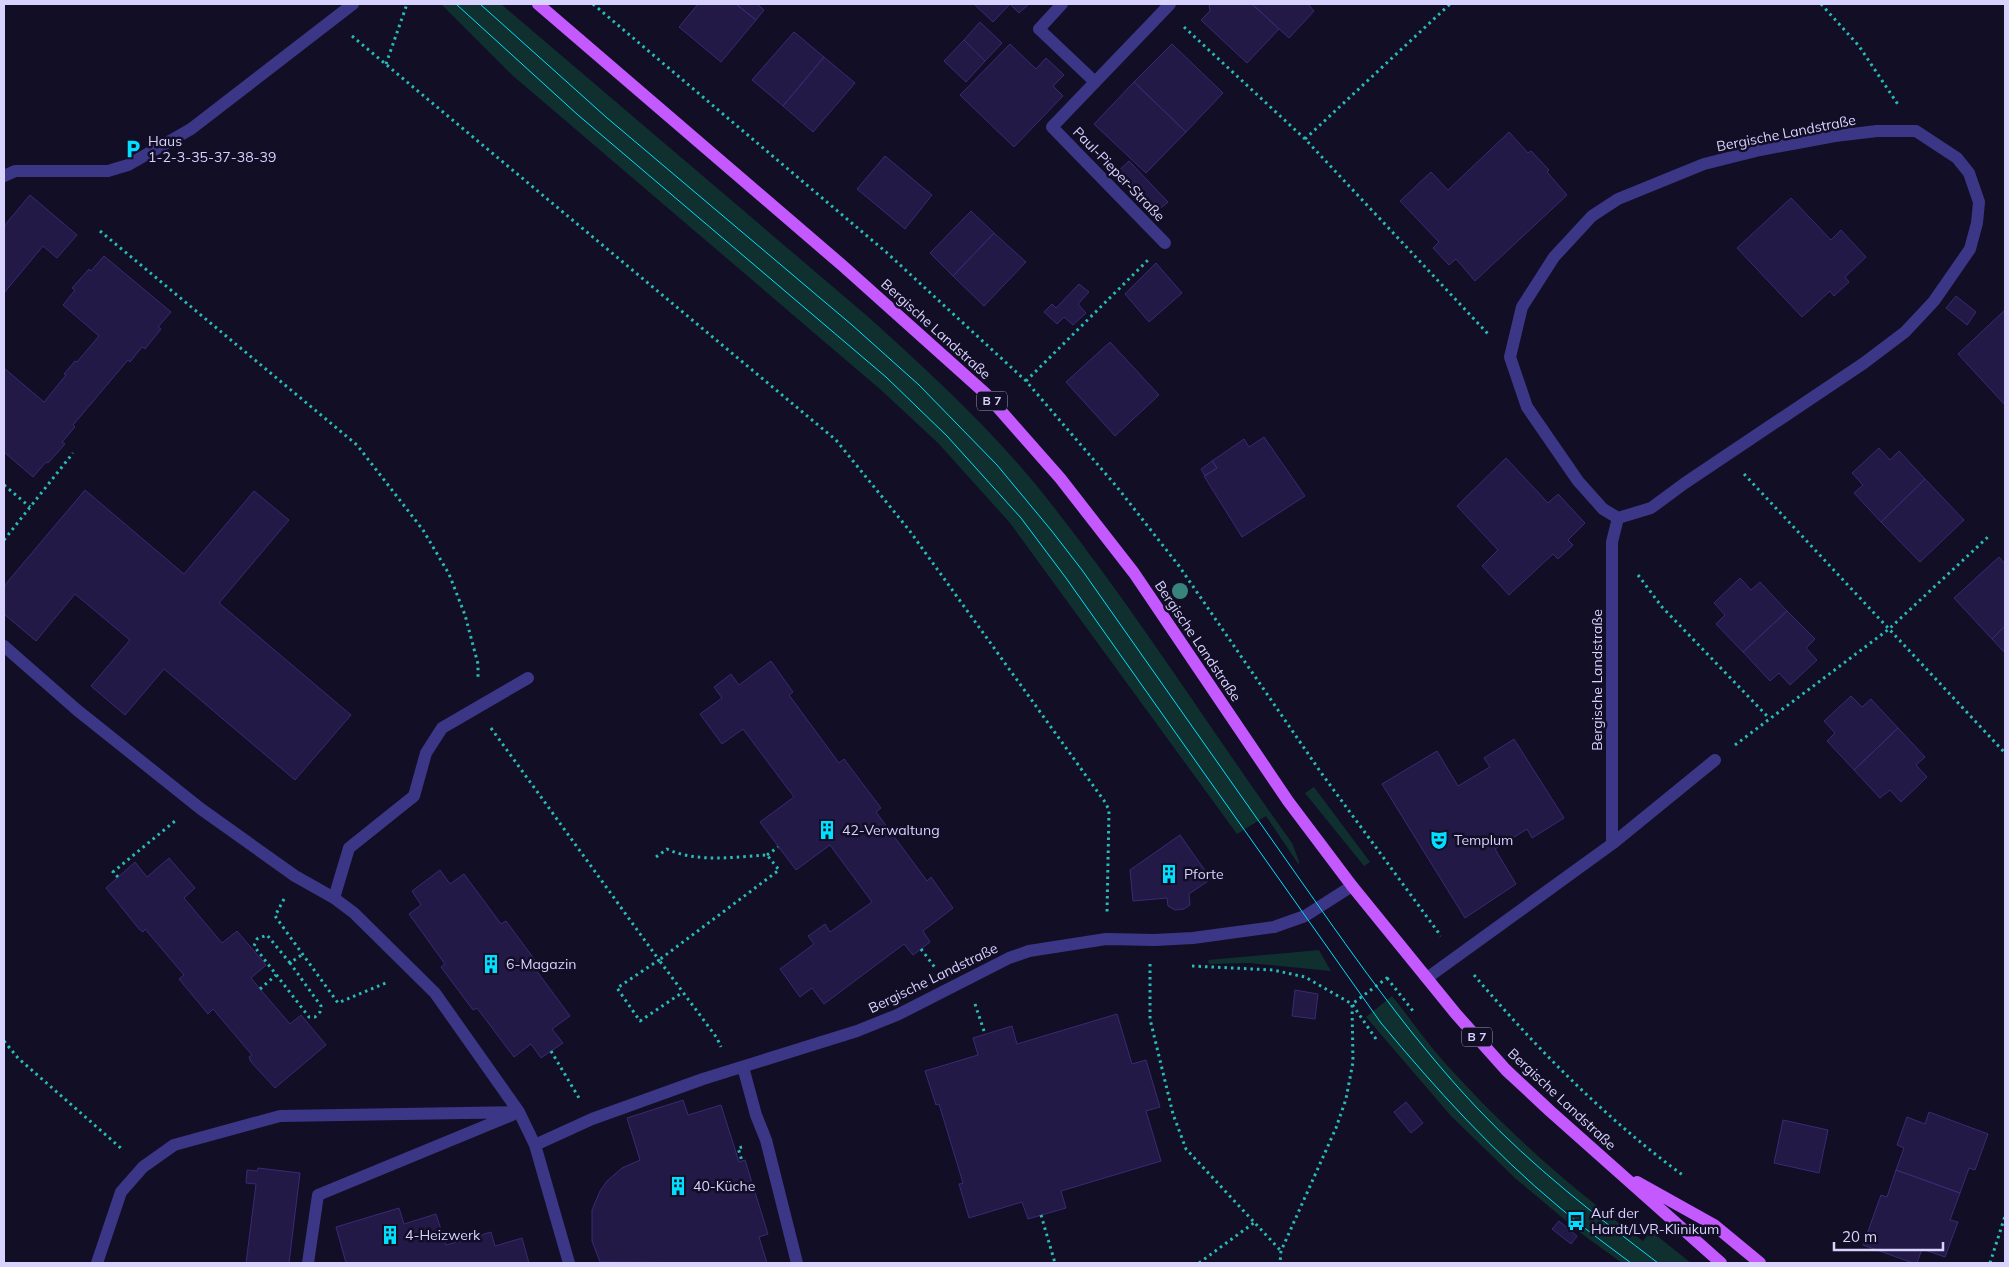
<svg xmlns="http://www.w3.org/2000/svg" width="2009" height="1267" viewBox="0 0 2009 1267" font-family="Mulish,sans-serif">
  <rect width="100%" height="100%" fill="#120e25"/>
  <path fill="#102f2f" d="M 441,4 L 501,4 L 866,315 C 926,369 986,424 1037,486 C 1129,600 1207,725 1292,843 L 1299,861 L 1299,865 L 1266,816 L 1237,834 L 1010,523 L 938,443 L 881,390 L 512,75 Z
    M 1314,787 L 1370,862 L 1364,866 L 1305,793 Z
    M 1319,950 L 1331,971 L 1249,963 L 1209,964 L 1208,960 Z
    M 1392,996 C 1410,1018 1425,1041 1445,1063 C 1505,1130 1571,1188 1643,1241 L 1651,1231 L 1691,1263 L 1622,1263 L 1582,1234 L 1516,1179 L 1451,1116 L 1366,1017 Z"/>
  <path fill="#231947" stroke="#3a2a74" d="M 698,4 L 736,4 L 756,20 L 721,62 L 679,27 Z
    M 736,4 L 757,4 L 764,10 L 756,20 Z
    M 974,4 L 1029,4 L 1019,13 L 1010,4 L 993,22 Z
    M 1209,4 L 1252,4 L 1279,29 L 1247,63 L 1201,20 L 1210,11 Z
    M 1252,4 L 1308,4 L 1314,11 L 1289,38 Z
    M 980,22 L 1002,43 L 985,61 L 964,40 Z
    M 794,32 L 824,57 L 783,106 L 752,80 Z
    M 964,40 L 985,61 L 966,82 L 944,61 Z
    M 1010,44 L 1036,69 L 1046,58 L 1064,75 L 1053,86 L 1063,96 L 1014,147 L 960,95 Z
    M 1172,44 L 1223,93 L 1186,132 L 1134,82 Z
    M 824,57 L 855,83 L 813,132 L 783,106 Z
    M 1134,82 L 1186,132 L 1146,173 L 1094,124 Z
    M 1509,132 L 1528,153 L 1531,151 L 1549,170 L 1547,172 L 1567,195 L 1475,281 L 1456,259 L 1449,265 L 1433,248 L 1439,242 L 1400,201 L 1431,172 L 1448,190 Z
    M 885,156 L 932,195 L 905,229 L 857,189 Z
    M 1129,161 L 1168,202 L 1155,213 L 1117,172 Z
    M 30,195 L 77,235 L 57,258 L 43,246 L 4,293 L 4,226 Z
    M 1791,198 L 1831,240 L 1841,230 L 1866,257 L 1845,277 L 1849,282 L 1834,296 L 1830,291 L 1802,317 L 1737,248 Z
    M 971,211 L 994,233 L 953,276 L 930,253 Z
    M 994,233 L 1026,262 L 984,306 L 953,276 Z
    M 104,256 L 171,312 L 158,327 L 161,329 L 145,349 L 142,347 L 130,362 L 128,360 L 73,425 L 75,427 L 62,442 L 65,444 L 48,463 L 46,462 L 33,477 L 4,452 L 4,368 L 44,402 L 66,375 L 64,374 L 75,361 L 77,362 L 99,336 L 63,305 L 75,290 L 72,288 L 89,269 L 91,271 Z
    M 1156,263 L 1182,293 L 1149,322 L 1125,294 Z
    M 1079,284 L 1089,292 L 1078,304 L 1086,313 L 1073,325 L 1064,317 L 1057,324 L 1044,312 L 1052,304 L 1056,308 Z
    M 1956,296 L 1976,312 L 1967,325 L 1946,308 Z
    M 2005,310 L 2005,405 L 1958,354 Z
    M 1110,342 L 1159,395 L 1115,436 L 1066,382 Z
    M 1264,437 L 1305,496 L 1242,537 L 1204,476 L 1217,468 L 1212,461 L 1244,439 L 1249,447 Z
    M 1879,448 L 1890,460 L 1899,451 L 1925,479 L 1881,522 L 1854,493 L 1863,485 L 1852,473 Z
    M 1506,458 L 1548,503 L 1558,494 L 1585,523 L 1568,540 L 1573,545 L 1558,559 L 1553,554 L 1509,595 L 1482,566 L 1498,550 L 1457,506 Z
    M 1212,461 L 1217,468 L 1205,476 L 1201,469 Z
    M 1925,479 L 1964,520 L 1920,562 L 1881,522 Z
    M 85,490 L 184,574 L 254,491 L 289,520 L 219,603 L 351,715 L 295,780 L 164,669 L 125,715 L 91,686 L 130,640 L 75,594 L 36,641 L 4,614 L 4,586 Z
    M 1999,557 L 2005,564 L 2005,626 L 1992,639 L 1954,598 Z
    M 1740,578 L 1751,590 L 1760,582 L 1787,611 L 1743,652 L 1716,624 L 1725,615 L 1714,603 Z
    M 1787,611 L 1815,639 L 1806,648 L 1817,660 L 1790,685 L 1779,673 L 1770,681 L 1743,652 Z
    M 2005,626 L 2005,653 L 1992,639 Z
    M 771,661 L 793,692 L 789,695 L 839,763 L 844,759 L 881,808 L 876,812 L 927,881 L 931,877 L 953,908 L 923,931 L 930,942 L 921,949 L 913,955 L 904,944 L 824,1004 L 812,988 L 800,997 L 780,969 L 814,944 L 808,936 L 825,924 L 830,932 L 872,902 L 830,845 L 796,870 L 760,822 L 794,797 L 743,729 L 722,744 L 700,714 L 722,698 L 714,687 L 731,674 L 739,685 Z
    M 1851,696 L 1862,707 L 1871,699 L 1898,728 L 1854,770 L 1827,741 L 1835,733 L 1824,721 Z
    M 1898,728 L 1925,757 L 1916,765 L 1927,777 L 1901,802 L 1890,790 L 1880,798 L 1854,770 Z
    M 1514,739 L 1564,818 L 1532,838 L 1527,829 L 1495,849 L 1516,884 L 1465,918 L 1382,784 L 1437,751 L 1458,786 L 1490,767 L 1484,758 Z
    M 1180,835 L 1211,879 L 1189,894 L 1190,905 L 1184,909 L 1175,910 L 1168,906 L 1167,898 L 1133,901 L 1130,870 Z
    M 169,858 L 195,888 L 184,898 L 222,943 L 237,931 L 266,965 L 251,978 L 260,989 L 290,1024 L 301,1015 L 326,1045 L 275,1088 L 251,1062 L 249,1057 L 252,1055 L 213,1009 L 208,1014 L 179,979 L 184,975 L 145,929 L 143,932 L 139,929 L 106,888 L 135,862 L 147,877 Z
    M 440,870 L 450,884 L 464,874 L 501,924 L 506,921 L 537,963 L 533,966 L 570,1016 L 552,1029 L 563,1043 L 541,1058 L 531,1044 L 514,1057 L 477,1008 L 473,1010 L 441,967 L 445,964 L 409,914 L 421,905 L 412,891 Z
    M 1295,990 L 1318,994 L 1315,1019 L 1292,1016 Z
    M 1117,1014 L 1132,1064 L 1146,1060 L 1160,1107 L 1146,1111 L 1161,1161 L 1061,1191 L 1066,1208 L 1028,1219 L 1022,1202 L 969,1218 L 959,1184 L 963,1183 L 939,1104 L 936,1105 L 925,1071 L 978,1055 L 973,1038 L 1012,1026 L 1017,1044 Z
    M 683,1100 L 688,1115 L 721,1105 L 739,1162 L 745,1160 L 768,1234 L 759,1237 L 767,1263 L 600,1262 L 592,1241 L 592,1210 L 600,1191 L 607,1181 L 622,1168 L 640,1160 L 627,1118 Z
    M 1406,1102 L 1423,1123 L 1411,1133 L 1394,1112 Z
    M 1929,1112 L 1988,1134 L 1975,1170 L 1969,1168 L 1960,1193 L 1896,1170 L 1904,1148 L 1897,1145 L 1907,1117 L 1925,1124 Z
    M 1783,1120 L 1828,1130 L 1819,1173 L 1774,1163 Z
    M 258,1168 L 300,1173 L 289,1263 L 246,1263 L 256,1184 L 246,1183 L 247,1170 L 257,1171 Z
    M 1896,1170 L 1960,1193 L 1950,1220 L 1958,1222 L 1945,1257 L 1922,1249 L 1917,1263 L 1913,1263 L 1863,1245 L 1881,1195 L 1887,1197 Z
    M 399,1208 L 404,1224 L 436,1214 L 446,1245 L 491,1232 L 495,1246 L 522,1238 L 529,1263 L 346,1263 L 336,1227 Z
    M 1559,1221 L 1577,1236 L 1571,1244 L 1552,1229 Z"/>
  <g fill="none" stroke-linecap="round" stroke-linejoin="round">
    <path stroke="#29bbb5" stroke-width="3" stroke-dasharray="2.5 4" stroke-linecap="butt" d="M 593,4 L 886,252 L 1026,381 L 1117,487 L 1179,566 L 1322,774 L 1441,936
      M 1821,4 L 1859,46 L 1899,106
      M 1184,27 L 1305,139 L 1489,335
      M 352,36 L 836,440 L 909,530 L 1105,802 L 1109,810 L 1107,913
      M 386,64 L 407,4
      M 1305,139 L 1450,4
      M 100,231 L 357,445 L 423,530 L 449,574 L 465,615 L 478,664 L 478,678
      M 1026,381 L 1148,260
      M 1744,474 L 2005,753
      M 4,485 L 30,507
      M 4,540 L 73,453
      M 1638,575 L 1662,607 L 1769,718
      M 491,728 L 659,960 L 617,988 L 640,1021 L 683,992
      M 1735,745 L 1889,629 L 1989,536
      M 767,855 L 778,847
      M 656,857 L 667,849 C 697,863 735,857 767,855 L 779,870 L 659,960 L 717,1038 L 721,1047
      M 118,877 L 113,872 L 175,821
      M 284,899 L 275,916 L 338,1003 L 388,982
      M 921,949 L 936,969
      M 290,963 L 267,935 L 257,939 L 254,946 L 309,1017 L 315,1017 L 320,1012 L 321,1006 L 290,963 L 303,954
      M 1150,964 L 1150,1019 L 1173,1114 L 1186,1149 L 1281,1251
      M 1192,966 L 1273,970 L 1305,977 L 1352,1004 L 1353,1062 L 1346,1099 L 1336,1128 L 1281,1251 L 1280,1263
      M 1474,975 C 1537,1049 1606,1119 1684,1176
      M 1387,978 L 1413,1011
      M 260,989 L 276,975
      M 975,1004 L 985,1034
      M 1376,1039 L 1352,1004 L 1391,975
      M 4,1041 L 18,1058 L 123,1150
      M 551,1051 L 579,1098
      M 742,1147 L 738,1148 L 742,1161
      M 1041,1215 L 1055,1263
      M 1199,1263 L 1255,1222
      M 1990,1263 L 2005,1216"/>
    <path stroke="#3b3786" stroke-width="12" d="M 4,176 L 15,171 L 108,171 L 128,165 L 191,129 L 353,4
      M 4,646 L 77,710 L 201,809 L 295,876 L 334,898 L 354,913 L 435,993 L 519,1112 L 535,1145 L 569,1263
      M 334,898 L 349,848 L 414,796 L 426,753 L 442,728 L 528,678
      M 743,1067 L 756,1115 L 766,1140 L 797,1263
      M 535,1145 L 592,1119 L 703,1079 L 857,1031 L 897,1015 L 1009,958 L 1029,951 L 1106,939 L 1155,940 L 1193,938 L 1274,927 L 1305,916 L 1352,886
      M 97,1263 L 121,1192 L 143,1167 L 174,1145 L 280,1116 L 519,1112
      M 308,1263 L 318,1195 L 512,1115"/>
    <path stroke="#3b3786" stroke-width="12" d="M 1062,4 L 1039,29 L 1095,82
      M 1165,243 L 1052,127 L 1170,4
      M 1612,844 L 1612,542 L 1618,518 L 1651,508 L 1685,483 L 1864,363 L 1905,332 L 1934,301 L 1970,249 L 1977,223 L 1979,202 L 1969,173 L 1957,158 L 1916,131 L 1877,131 L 1835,136 L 1760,150 L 1704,164 L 1618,199 L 1592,216 L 1554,257 L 1522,307 L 1510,357 L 1527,407 L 1578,481 L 1603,509 L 1618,518
      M 1427,978 L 1612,844 L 1715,760"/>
    <path stroke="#c459ff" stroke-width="12" d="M 538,4 L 843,266 L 986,394 L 1060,478 L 1134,573 L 1288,801 L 1352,886 L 1456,1014 L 1506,1070 L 1550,1111 L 1721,1263
      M 1637,1182 L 1714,1225 L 1760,1263"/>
    <path stroke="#00dffd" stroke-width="1" d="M 456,4 L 578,115 L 886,377 L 947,436 L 1021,518 L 1066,578 L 1381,1023 C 1436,1089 1493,1152 1559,1207 C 1582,1227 1607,1245 1631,1263
      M 480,4 L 606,117 L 852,325 L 919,385 L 997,465 L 1051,530 L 1082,570 C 1151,668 1220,766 1289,864 C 1349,949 1407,1034 1478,1109 C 1533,1167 1595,1215 1658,1263"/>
  </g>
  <circle fill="#38847c" cx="1180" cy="591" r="8"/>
  <defs>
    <g id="parking-bare" transform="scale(1.5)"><path d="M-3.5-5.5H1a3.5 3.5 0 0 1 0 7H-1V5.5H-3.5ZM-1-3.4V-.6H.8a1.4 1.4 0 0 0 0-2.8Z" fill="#00dffd" stroke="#120e25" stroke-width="2.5" paint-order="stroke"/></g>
    <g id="building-bare" transform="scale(1.5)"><path d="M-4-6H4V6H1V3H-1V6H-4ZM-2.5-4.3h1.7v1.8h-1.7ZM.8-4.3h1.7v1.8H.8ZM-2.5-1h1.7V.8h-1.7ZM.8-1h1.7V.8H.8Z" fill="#00dffd" stroke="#120e25" stroke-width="2.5" paint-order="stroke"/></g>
    <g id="theatre-bare" transform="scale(1.5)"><path d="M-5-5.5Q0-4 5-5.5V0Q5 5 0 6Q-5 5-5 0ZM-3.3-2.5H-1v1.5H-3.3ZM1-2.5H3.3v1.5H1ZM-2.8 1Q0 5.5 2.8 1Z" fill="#00dffd" stroke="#120e25" stroke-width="2.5" paint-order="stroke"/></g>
    <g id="bus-bare" transform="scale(1.5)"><path d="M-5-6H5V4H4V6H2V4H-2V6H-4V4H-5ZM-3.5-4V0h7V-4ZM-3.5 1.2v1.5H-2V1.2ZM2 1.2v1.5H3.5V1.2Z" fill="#00dffd" stroke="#120e25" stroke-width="2.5" paint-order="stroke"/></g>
  </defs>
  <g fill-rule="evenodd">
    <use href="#parking-bare" x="133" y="149"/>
    <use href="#building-bare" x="827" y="830"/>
    <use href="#theatre-bare" x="1439" y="840"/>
    <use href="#building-bare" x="1169" y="874"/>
    <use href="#building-bare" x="491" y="964"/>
    <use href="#building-bare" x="678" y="1186"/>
    <use href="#bus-bare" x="1576" y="1221"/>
    <use href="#building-bare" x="390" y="1235"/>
  </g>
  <g text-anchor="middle" stroke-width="5" stroke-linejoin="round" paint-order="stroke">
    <g fill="#120e25" stroke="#9d97be" stroke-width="1">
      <rect x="977" y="391.5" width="30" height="19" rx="4"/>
      <rect x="1462" y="1027.5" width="30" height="19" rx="4"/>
    </g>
    <g font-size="12" font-weight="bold" fill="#d8d2ff">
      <text x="992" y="405">B 7</text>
      <text x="1477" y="1041">B 7</text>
    </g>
    <g font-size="14" fill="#d8d2ff" stroke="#120e25">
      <text transform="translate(1786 133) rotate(-11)" y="5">Bergische Landstraße</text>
      <text transform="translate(1119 174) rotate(46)" y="5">Paul-Pieper-Straße</text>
      <text transform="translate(936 329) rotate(42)" y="5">Bergische Landstraße</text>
      <text transform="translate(1198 641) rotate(56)" y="5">Bergische Landstraße</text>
      <text transform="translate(1597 680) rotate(-90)" y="5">Bergische Landstraße</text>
      <text transform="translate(933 978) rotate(-26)" y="5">Bergische Landstraße</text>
      <text transform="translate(1562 1099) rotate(43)" y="5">Bergische Landstraße</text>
    </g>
    <g font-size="14" fill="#d8d2ff" stroke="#120e25" text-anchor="start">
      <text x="148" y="146">Haus<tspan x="148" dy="16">1-2-3-35-37-38-39</tspan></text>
      <text x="842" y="835">42-Verwaltung</text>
      <text x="1454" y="845">Templum</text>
      <text x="1184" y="879">Pforte</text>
      <text x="506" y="969">6-Magazin</text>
      <text x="693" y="1191">40-Küche</text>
      <text x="1591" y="1218">Auf der<tspan x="1591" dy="16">Hardt/LVR-Klinikum</tspan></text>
      <text x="405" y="1240">4-Heizwerk</text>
    </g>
  </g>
  <rect width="2009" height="1267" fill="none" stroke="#d8d2ff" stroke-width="10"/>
  <path d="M1834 1242v8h109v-8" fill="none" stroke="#d8d2ff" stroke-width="2.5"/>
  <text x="1842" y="1242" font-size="15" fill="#d8d2ff" stroke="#120e25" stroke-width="4" paint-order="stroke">20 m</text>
</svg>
